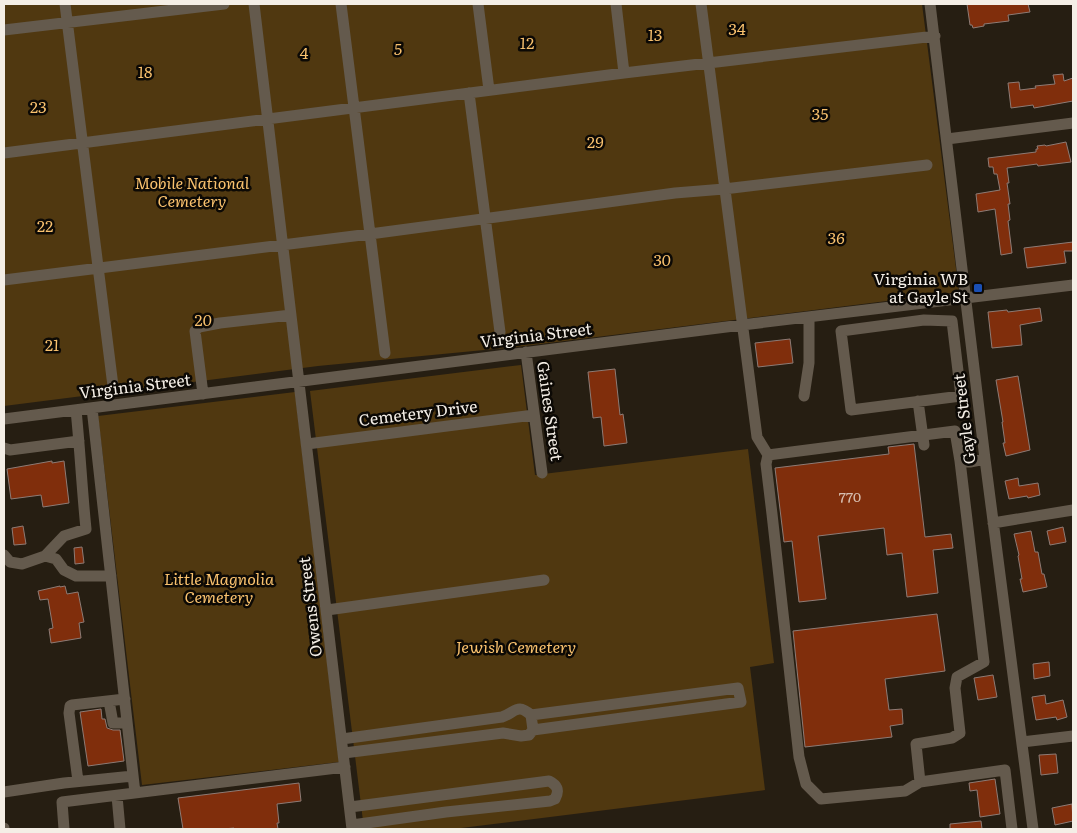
<svg xmlns="http://www.w3.org/2000/svg" width="1077" height="833" viewBox="0 0 1077 833" font-family="Literata,serif">
  <rect width="100%" height="100%" fill="#261e12"/>
  <path fill="#503810" d="M 4,4 L 922,4 L 959,292 L 516,347 L 318,366 L 4,406 Z
    M 521,365 L 535,475 L 748,449 L 774,663 L 750,667 L 765,790 L 453,829 L 364,829 L 310,391 Z
    M 295,392 L 339,762 L 142,785 L 98,416 Z"/>
  <path fill="#802e0c" stroke="#8d7b75" d="M 967,4 L 1028,4 L 1030,12 L 1008,15 L 1009,21 L 984,24 L 984,26 L 973,28 L 972,25 L 970,25 Z
    M 1063,74 L 1064,81 L 1073,78 L 1073,101 L 1034,108 L 1033,105 L 1011,108 L 1008,83 L 1019,82 L 1020,90 L 1036,88 L 1035,86 L 1055,84 L 1053,75 Z
    M 1066,142 L 1071,162 L 1038,166 L 1037,164 L 1007,168 L 1009,183 L 1007,183 L 1010,204 L 1008,204 L 1010,220 L 1008,221 L 1012,253 L 1001,255 L 995,209 L 978,212 L 976,194 L 1000,190 L 997,174 L 994,174 L 993,167 L 989,167 L 988,158 L 1036,152 L 1036,149 L 1038,149 L 1037,146 L 1045,145 L 1046,146 Z
    M 1073,242 L 1073,251 L 1064,251 L 1066,263 L 1027,268 L 1024,248 Z
    M 1040,308 L 1042,321 L 1020,325 L 1022,345 L 992,348 L 988,312 L 1007,310 L 1008,312 Z
    M 790,339 L 793,363 L 758,367 L 755,343 Z
    M 615,369 L 620,415 L 623,414 L 627,443 L 604,446 L 601,417 L 593,418 L 588,372 Z
    M 1018,376 L 1030,450 L 1006,456 L 1003,443 L 1005,443 L 1002,422 L 1003,422 L 996,380 Z
    M 914,444 L 925,537 L 951,534 L 953,548 L 933,550 L 938,593 L 907,597 L 902,553 L 887,555 L 884,528 L 818,536 L 826,599 L 799,602 L 792,541 L 784,542 L 775,468 L 889,454 L 888,447 Z
    M 52,461 L 52,463 L 64,461 L 69,503 L 43,507 L 41,495 L 11,499 L 7,469 Z
    M 1018,478 L 1019,486 L 1038,483 L 1040,495 L 1028,498 L 1027,496 L 1009,499 L 1005,481 Z
    M 23,526 L 26,544 L 14,545 L 12,528 Z
    M 1063,527 L 1066,542 L 1050,545 L 1047,531 Z
    M 1031,531 L 1035,552 L 1038,552 L 1042,574 L 1044,574 L 1047,587 L 1023,592 L 1020,579 L 1022,579 L 1018,556 L 1019,555 L 1014,534 Z
    M 82,547 L 84,563 L 75,564 L 74,548 Z
    M 60,586 L 60,587 L 65,586 L 67,594 L 78,592 L 84,622 L 79,623 L 81,638 L 51,643 L 49,629 L 53,628 L 48,599 L 40,600 L 38,591 Z
    M 937,614 L 945,671 L 885,679 L 889,710 L 902,709 L 903,724 L 890,726 L 892,737 L 805,747 L 793,631 Z
    M 1049,662 L 1050,676 L 1034,679 L 1033,664 Z
    M 993,675 L 997,697 L 978,700 L 974,678 Z
    M 1045,695 L 1046,704 L 1063,700 L 1067,717 L 1057,720 L 1056,717 L 1036,720 L 1032,697 Z
    M 101,709 L 102,719 L 105,719 L 107,728 L 113,730 L 120,730 L 124,761 L 88,766 L 80,712 Z
    M 1056,754 L 1058,773 L 1041,775 L 1039,755 Z
    M 995,779 L 1000,814 L 980,817 L 977,790 L 970,791 L 969,783 Z
    M 299,783 L 301,801 L 277,804 L 279,823 L 277,823 L 278,829 L 234,829 L 234,828 L 223,829 L 183,829 L 178,798 Z
    M 1072,804 L 1073,821 L 1055,825 L 1052,808 Z
    M 981,821 L 982,829 L 950,829 L 950,824 Z"/>
  <g fill="none" stroke-linecap="round" stroke-linejoin="round">
    <path stroke="#645a4d" stroke-width="11" d="M 65,4 L 113,386
      M 254,4 L 352,829
      M 341,4 L 385,353
      M 478,4 L 489,90
      M 616,4 L 624,73
      M 701,4 L 757,437 L 768,455 L 766,464 L 772,514 L 799,757 L 806,784 L 821,799 L 905,791 L 920,782 L 1005,770 L 1012,829
      M 930,4 L 985,459 L 1033,829
      M 4,30 L 224,4
      M 469,93 L 500,332
      M 947,139 L 1073,123
      M 4,153 L 624,73 L 935,36
      M 4,280 L 370,234 L 675,193 L 724,189 L 927,165
      M 924,320 L 952,321 L 961,396 L 851,410 L 841,331 Z
      M 526,352 L 542,473
      M 203,394 L 195,331 L 199,327 L 220,323 L 291,315
      M 804,396 L 809,363 L 809,317
      M 918,401 L 924,445
      M 92,408 L 135,793
      M 4,419 L 742,325 L 1073,285
      M 307,444 L 534,415
      M 4,448 L 10,450 L 79,441
      M 768,455 L 955,431 L 960,461 L 984,662 L 957,677 L 955,688 L 960,733 L 952,738 L 916,744 L 920,782
      M 960,461 L 970,462 L 985,459
      M 993,523 L 1073,510
      M 4,555 L 10,562 L 22,564 L 45,556 L 56,559 L 64,570 L 76,576 L 111,576
      M 45,556 L 64,536 L 86,529 C 82,490 80,449 76,410
      M 327,610 L 544,580
      M 109,701 L 113,723 L 127,723
      M 531,715 L 738,688 L 741,702 L 533,730
      M 342,739 L 502,717 C 516,712 517,703 531,715 L 533,730 L 529,735 L 521,736 L 503,733 L 344,753
      M 1022,742 L 1073,736
      M 78,781 L 69,713 L 70,706 L 72,705 L 125,699
      M 4,792 L 64,783 L 133,776
      M 117,796 L 120,829
      M 350,807 L 549,781 C 557,785 560,790 555,799 L 550,801 L 446,812 L 352,825
      M 4,828 L 4,829
      M 64,829 L 62,802 L 345,767"/>
  </g>
  <rect fill="#1a4fb4" stroke="#0c0905" stroke-width="2" x="973" y="283" width="10" height="10" rx="2.5"/>
  <g text-anchor="middle" stroke-width="5" stroke-linejoin="round" paint-order="stroke">
    <g font-size="14" fill="#d7beb0">
      <text x="850" y="502">770</text>
    </g>
    <g font-size="16" font-style="italic" fill="#fac26e" stroke="#0c0905">
      <text x="737" y="35">34</text>
      <text x="655" y="41">13</text>
      <text x="527" y="49">12</text>
      <text x="398" y="55">5</text>
      <text x="304" y="59">4</text>
      <text x="145" y="78">18</text>
      <text x="38" y="113">23</text>
      <text x="820" y="120">35</text>
      <text x="595" y="148">29</text>
      <text x="192" y="189">Mobile National<tspan x="192" dy="18">Cemetery</tspan></text>
      <text x="45" y="232">22</text>
      <text x="836" y="244">36</text>
      <text x="662" y="266">30</text>
      <text x="203" y="326">20</text>
      <text x="52" y="351">21</text>
      <text x="219" y="585">Little Magnolia<tspan x="219" dy="18">Cemetery</tspan></text>
      <text x="516" y="653">Jewish Cemetery</text>
    </g>
    <g font-size="16" fill="#f4eee6" stroke="#0c0905" text-anchor="end">
      <text x="968" y="285">Virginia WB<tspan x="968" dy="18">at Gayle St</tspan></text>
    </g>
    <g font-size="16" fill="#f4eee6" stroke="#0c0905">
      <text transform="translate(536 335) rotate(-7)" y="6">Virginia Street</text>
      <text transform="translate(135 386) rotate(-7)" y="6">Virginia Street</text>
      <text transform="translate(550 411) rotate(82)" y="6">Gaines Street</text>
      <text transform="translate(418 413) rotate(-7)" y="6">Cemetery Drive</text>
      <text transform="translate(964 419) rotate(-97)" y="6">Gayle Street</text>
      <text transform="translate(310 607) rotate(-97)" y="6">Owens Street</text>
    </g>
  </g>
  <rect width="1077" height="833" fill="none" stroke="#f4eee6" stroke-width="10"/>
</svg>
